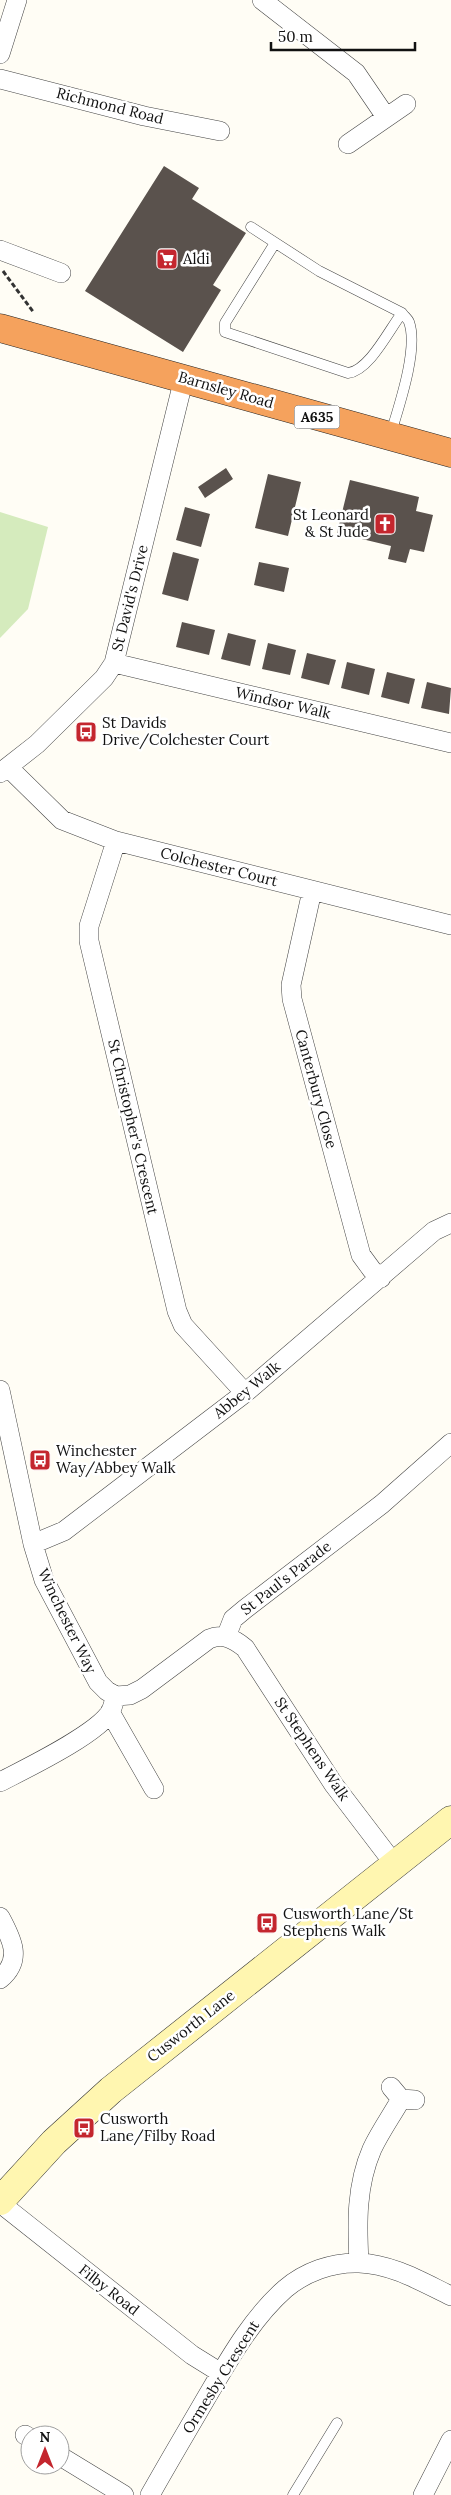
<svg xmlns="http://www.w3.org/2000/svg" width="451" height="2495" viewBox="0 0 451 2495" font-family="Lora,serif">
  <rect width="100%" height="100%" fill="#fffdf5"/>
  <path fill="#d5ebbd" d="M 0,512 L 48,527 L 28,609 L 0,638 Z"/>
  <path fill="#5a524d" d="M 164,166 L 199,188 L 192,199 L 246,233 L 213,285 L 221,290 L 183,352 L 85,291 Z
    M 226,468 L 233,479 L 205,498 L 198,487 Z
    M 268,474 L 301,482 L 288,536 L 255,528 Z
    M 350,480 L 419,497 L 416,511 L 433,515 L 424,552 L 410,549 L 406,563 L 388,559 L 391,546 L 337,533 Z
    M 185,507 L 210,514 L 201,547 L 176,540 Z
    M 173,552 L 199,559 L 188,601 L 162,594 Z
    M 259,562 L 289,568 L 284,592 L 254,585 Z
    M 182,622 L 215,630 L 209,655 L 176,647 Z
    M 228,633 L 256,640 L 250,666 L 221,659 Z
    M 268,643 L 296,650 L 290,675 L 262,669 Z
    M 307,653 L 336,660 L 329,685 L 301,678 Z
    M 347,662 L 375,669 L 369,695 L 341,688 Z
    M 387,672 L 415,679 L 409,704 L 381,697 Z
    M 427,682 L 451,688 L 449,714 L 421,708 Z"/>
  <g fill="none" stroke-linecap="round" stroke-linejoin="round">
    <g stroke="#444" stroke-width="11">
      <path id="lane" d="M 251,227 L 319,271 L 402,313 C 404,316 408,319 409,322 C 419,349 398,409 390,436
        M 275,243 L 225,323 L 225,332 L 348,373 C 369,371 389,330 402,313
        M 293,2495 L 337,2423"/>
    </g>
    <g stroke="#444" stroke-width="20">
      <path id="street" d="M 262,0 L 356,73 L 386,117
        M 0,54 L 17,0
        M 0,79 L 144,116 L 220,131
        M 348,144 L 406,104
        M 0,250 L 61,273
        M 114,663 L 451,743
        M 9,768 L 62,820 L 116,841 L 451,925
        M 0,773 L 37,744 L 104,678 L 114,663 L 184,378
        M 116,841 L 89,926 L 89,941 L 177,1311 L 183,1325 L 245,1393
        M 312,891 L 291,985 L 292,999 L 361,1255 L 372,1270 L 381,1278
        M 0,1390 L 33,1544 L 44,1580 L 98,1682 L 107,1691 L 116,1696
        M 33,1544 L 64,1531 L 245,1393 L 434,1231 L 451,1223
        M 226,1637 L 233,1619 L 245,1609 L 382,1504 L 451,1443
        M 116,1696 L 130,1695 L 142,1689 L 209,1639 C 223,1633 234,1639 245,1648 L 334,1785 L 395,1865
        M 110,1712 L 154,1789
        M 0,1782 C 25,1769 98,1734 111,1711 C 113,1706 114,1701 116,1696
        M 0,1917 C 12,1939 23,1960 0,1979
        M 391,2087 L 401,2099 L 415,2100
        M 0,2203 L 192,2355 L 221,2373
        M 359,2263 C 357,2223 356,2186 372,2149 C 380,2132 392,2115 401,2099
        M 25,2435 L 30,2438
        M 60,2456 L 124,2495
        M 150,2495 C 168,2463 187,2431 205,2400 C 228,2361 251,2319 285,2289 C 305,2272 332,2262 359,2263 C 392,2264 422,2282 451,2296
        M 423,2495 L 451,2440"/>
    </g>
    <g stroke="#333" stroke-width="29">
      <path id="secondary" d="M 0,2201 L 54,2142 L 111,2090 L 451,1820"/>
    </g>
    <g stroke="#222" stroke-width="29">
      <path id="highway" d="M 0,328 L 451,453"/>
    </g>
    <path stroke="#333" stroke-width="3" stroke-dasharray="5 2.5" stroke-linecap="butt" d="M 3,271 L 34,313"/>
    <use href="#lane" stroke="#fff" stroke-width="10"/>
    <use href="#street" stroke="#fff" stroke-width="19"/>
    <use href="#secondary" stroke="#fff6b0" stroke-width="28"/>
    <use href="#highway" stroke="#f5a25d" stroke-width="28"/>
  </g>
  <defs>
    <g id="supermarket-square" transform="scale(1.125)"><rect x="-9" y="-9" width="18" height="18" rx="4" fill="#c4262e" stroke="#fff"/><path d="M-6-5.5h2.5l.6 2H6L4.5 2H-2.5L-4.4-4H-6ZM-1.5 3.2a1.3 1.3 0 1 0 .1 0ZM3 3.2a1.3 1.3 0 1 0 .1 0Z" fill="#fff"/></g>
    <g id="church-square" transform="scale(1.125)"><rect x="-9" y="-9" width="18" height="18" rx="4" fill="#c4262e" stroke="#fff"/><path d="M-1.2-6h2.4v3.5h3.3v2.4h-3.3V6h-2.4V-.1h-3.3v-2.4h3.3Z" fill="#fff"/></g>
    <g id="bus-square" transform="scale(1.125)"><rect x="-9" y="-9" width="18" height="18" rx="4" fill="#c4262e" stroke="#fff"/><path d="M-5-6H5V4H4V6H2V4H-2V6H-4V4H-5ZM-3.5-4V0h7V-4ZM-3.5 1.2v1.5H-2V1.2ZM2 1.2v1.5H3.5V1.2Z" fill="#fff"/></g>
  </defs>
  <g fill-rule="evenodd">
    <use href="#supermarket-square" x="167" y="259"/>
    <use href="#church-square" x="385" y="524"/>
    <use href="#bus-square" x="86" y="732"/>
    <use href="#bus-square" x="40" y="1460"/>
    <use href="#bus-square" x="267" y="1923"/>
    <use href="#bus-square" x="84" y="2128"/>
  </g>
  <g text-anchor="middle" stroke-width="5" stroke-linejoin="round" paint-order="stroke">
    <rect fill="#fff" stroke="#585858" stroke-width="1" x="294.5" y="405.5" width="45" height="23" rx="4"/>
    <g font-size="14" font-weight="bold" fill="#111">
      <text x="317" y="422">A635</text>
    </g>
    <g font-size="15" fill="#111" stroke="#fff">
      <text transform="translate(110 106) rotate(14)" y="5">Richmond Road</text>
      <text transform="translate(226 390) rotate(16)" y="5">Barnsley Road</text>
      <text transform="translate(130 598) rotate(-76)" y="5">St David's Drive</text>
      <text transform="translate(283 703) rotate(13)" y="5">Windsor Walk</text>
      <text transform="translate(219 867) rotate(14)" y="5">Colchester Court</text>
      <text transform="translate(316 1089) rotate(75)" y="5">Canterbury Close</text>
      <text transform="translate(133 1127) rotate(77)" y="5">St Christopher's Crescent</text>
      <text transform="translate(247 1390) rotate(-39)" y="5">Abbey Walk</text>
      <text transform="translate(286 1578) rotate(-38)" y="5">St Paul's Parade</text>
      <text transform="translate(67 1621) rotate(64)" y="5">Winchester Way</text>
      <text transform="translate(312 1749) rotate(56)" y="5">St Stephens Walk</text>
      <text transform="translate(191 2026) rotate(-38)" y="5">Cusworth Lane</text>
      <text transform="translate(109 2290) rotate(38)" y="5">Filby Road</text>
      <text transform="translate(221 2377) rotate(-58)" y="5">Ormesby Crescent</text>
    </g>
    <g font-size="15" fill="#111" stroke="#fff" text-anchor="start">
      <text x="183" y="264">Aldi</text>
      <text x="369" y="520" text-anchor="end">St Leonard<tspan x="369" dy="17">&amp; St Jude</tspan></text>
      <text x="102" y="728">St Davids<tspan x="102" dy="17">Drive/Colchester Court</tspan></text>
      <text x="56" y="1456">Winchester<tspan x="56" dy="17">Way/Abbey Walk</tspan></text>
      <text x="283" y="1919">Cusworth Lane/St<tspan x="283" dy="17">Stephens Walk</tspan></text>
      <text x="100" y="2124">Cusworth<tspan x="100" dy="17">Lane/Filby Road</tspan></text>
    </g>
  </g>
  <g transform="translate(45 2450)"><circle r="24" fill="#ffffff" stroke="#a0a0a0"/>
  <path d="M0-4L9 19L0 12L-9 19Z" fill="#c4262e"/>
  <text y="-8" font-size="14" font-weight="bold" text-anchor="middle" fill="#111111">N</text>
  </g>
  <path d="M271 42v8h144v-8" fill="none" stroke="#111111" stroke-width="2.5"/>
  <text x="278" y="42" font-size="15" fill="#111111" stroke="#ffffff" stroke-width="4" paint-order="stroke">50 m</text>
</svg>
